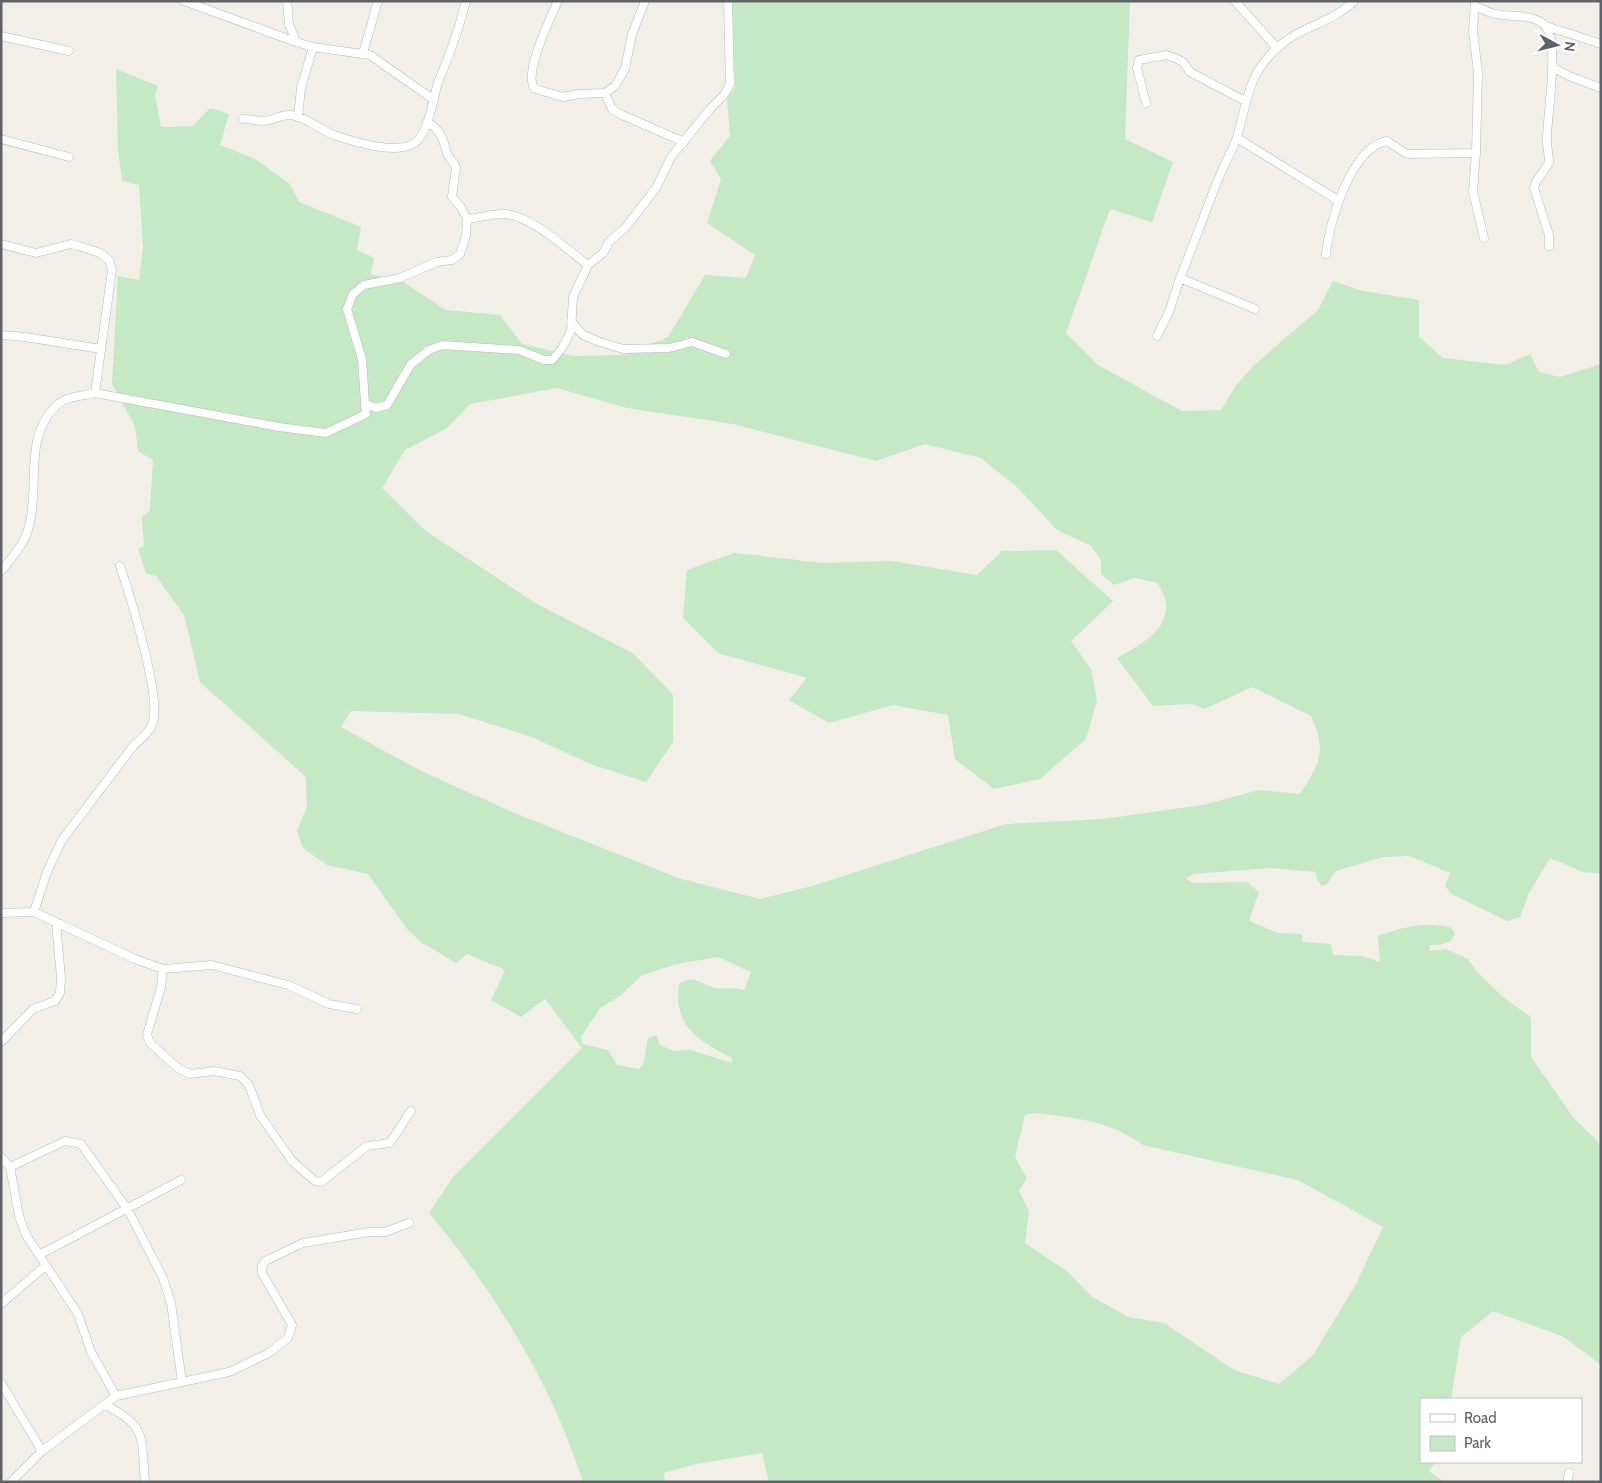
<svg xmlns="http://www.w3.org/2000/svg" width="1602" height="1483" viewBox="0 0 1602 1483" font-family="Cabin,sans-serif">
  <rect width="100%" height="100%" fill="#f1efe8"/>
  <path fill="#c5e8c5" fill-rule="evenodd" d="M 732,1 L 1130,1 L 1125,139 L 1173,162 L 1152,222 L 1110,209 L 1066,333 L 1098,365 L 1182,411 L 1221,410 L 1235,387 L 1253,366 L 1318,310 L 1333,281 L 1363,291 L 1419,300 L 1419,337 L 1443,358 L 1505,365 L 1530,354 L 1539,372 L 1560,377 L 1601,364 L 1601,874 L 1583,872 L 1550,858 L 1529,893 L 1520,917 L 1507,921 L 1452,894 L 1445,886 L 1450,873 L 1410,856 L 1383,857 L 1336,871 L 1327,884 L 1322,886 L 1317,880 L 1316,872 L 1270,868 L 1194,874 L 1185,878 L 1193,883 L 1247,882 L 1259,892 L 1249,921 L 1278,933 L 1302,934 L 1302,942 L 1331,944 L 1333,955 L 1362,956 L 1380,962 L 1378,936 C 1402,927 1424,922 1450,927 L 1455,933 L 1451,941 L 1440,945 L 1429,945 L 1430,951 L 1446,949 L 1468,959 L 1477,972 L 1504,998 L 1531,1017 L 1531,1057 L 1573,1117 L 1601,1145 L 1601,1365 L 1564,1337 L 1493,1311 L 1461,1337 L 1451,1399 L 1421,1399 L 1421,1462 L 1436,1462 L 1429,1471 L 1444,1482 L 769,1482 L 762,1453 L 696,1464 L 664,1473 L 665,1482 L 583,1482 C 553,1386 493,1289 429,1213 L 453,1177 L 582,1048 L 545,999 L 521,1017 L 491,1000 L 505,970 L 467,954 L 456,963 L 421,942 L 407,929 L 368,874 L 327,865 L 303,848 L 297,831 L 307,807 L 306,777 L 200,682 L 184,615 L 156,576 L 146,573 L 138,549 L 144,546 L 142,517 L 150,510 L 153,460 L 138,451 L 135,426 L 112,384 L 118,276 L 139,280 L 143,247 L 139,185 L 122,181 L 118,150 L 116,69 L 158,86 L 155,96 L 161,127 L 193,126 L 210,108 L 229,114 L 220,145 L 255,159 L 290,184 L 299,202 L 361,227 L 357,250 L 374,258 L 371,274 L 403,282 L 446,310 L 500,315 L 522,344 L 574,356 L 625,355 L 668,337 L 705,275 L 746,278 L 755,255 L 707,223 L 721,179 L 710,161 L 730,136 L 727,99 L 735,87 ZM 557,388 L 627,408 L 733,424 L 876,461 L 925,444 L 981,458 L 1018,488 L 1057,530 L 1091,546 L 1101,560 L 1101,574 L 1114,585 L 1134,578 L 1158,583 C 1160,589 1166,597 1166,604 C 1168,632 1137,647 1117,658 L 1153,706 L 1192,704 L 1205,709 L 1252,687 L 1311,716 C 1327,752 1320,763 1300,794 L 1259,790 L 1203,805 L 1102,819 L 1006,824 L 812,886 L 760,899 L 681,879 L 519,815 L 419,770 L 341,727 L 351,711 L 459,714 L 532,737 L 590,764 L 646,782 L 673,742 L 673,695 L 634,654 L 537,604 L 427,532 L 382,488 L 405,450 L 447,428 L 470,404 ZM 718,957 L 751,972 L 744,990 C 734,986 726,990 716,988 C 702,985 693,973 679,984 C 673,1027 698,1040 732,1058 L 732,1063 L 691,1050 L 674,1051 L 660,1045 L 656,1035 L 648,1038 L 644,1062 L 639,1069 L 617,1065 L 608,1050 L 582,1044 L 581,1037 L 600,1008 L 620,996 L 642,975 L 677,964 ZM 1035,1113 C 1075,1118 1109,1120 1143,1145 L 1298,1180 L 1383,1227 L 1355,1286 L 1313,1355 L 1279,1384 L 1234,1370 L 1164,1323 L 1128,1317 L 1091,1296 L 1068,1272 L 1025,1243 L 1029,1211 L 1019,1191 L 1027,1178 L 1015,1157 L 1025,1115 Z
    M 1056,550 L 1113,601 L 1071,641 L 1091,669 L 1097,701 L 1086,739 L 1040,779 L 994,789 L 955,759 L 948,715 L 893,705 L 829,723 L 789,700 L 807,678 L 718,653 L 683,618 L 687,570 L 734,553 L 823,563 L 892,561 L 977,575 L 1002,551 Z"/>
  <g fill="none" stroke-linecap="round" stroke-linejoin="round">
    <g stroke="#b5b8bc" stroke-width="9">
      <path id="street" d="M 184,1 L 296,42
        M 287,1 L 289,24 L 296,42 L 313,47 L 301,88 L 298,117
        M 558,1 C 551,17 522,75 535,89 L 563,97 L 578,94 L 605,93 L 615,86 L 625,69 L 632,34 L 645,1
        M 1235,1 L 1277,48
        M 1475,6 C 1482,9 1489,13 1496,14 C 1512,17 1527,14 1541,22 C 1563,34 1546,117 1547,141 C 1547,148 1549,155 1549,163 L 1536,182 L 1534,188 L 1549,235 L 1549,246
        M 1546,26 L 1601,44
        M 1,36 L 69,51
        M 313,47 L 370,55 L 434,100
        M 363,53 L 378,1
        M 1552,67 L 1569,76 L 1601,88
        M 605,93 L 612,109 L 622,115 L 684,142
        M 1146,103 L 1137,68 L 1139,60 L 1166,55 L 1175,58 L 1183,62 L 1190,72 L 1245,101
        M 243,119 C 250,119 258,121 265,121 C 275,120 281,114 291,115 C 308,117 323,133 340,137 C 359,143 391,153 411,145 C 430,137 432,97 439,80 C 450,54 459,29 466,1
        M 427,122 C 441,130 443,139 447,153 C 448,158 454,162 456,167 L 452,197 L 461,207 L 467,219 L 466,236 L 460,254 L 452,260 L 436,262 L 400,278 L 364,285 L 353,294 L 347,309 L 362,359 L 365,403 L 375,408 L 387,405 L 411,364 L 429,350 L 442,345 L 519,350 L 544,360 L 552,360 L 562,348 L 571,331 L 573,297 L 588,265 L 603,253 L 609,242 L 626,227 L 656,188 L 671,157 L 710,109 L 724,95 L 730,84 L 728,1
        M 1237,138 L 1339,201
        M 1,139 L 69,157
        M 1476,153 L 1473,192 L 1484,238
        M 467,219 C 479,218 493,213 505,214 C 532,216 566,249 588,265
        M 1,244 L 36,253 L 71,244 L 79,246 L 100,253 L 109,260 L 112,270 L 95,393
        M 1326,254 C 1329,223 1351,147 1387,141 L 1407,154 L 1476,153 L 1478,73 L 1473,31 L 1475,1
        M 1255,309 L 1180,278 C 1194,244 1206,209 1220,175 C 1225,162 1233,150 1237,137 C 1248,101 1246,77 1277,48 C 1299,27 1332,23 1354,1
        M 571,321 L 583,335 L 600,342 L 623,349 L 669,348 L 692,342 L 726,354
        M 1,335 L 25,337 L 101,349
        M 1157,336 L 1169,312 L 1180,278
        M 1,571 C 12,557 25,544 29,526 C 40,488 23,437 56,406 C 65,396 83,396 95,393 L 279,427 L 326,433 L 366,414 L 365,403
        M 34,912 L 135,959 L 163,969 L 212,965 L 288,985 L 329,1004 L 357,1009
        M 1,913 L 34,912 L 47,872 L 62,840 L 134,745 C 142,738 150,732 153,722 C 161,695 130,595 120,566
        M 163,969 L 161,987 L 147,1035 L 150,1043 L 179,1069 L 190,1074 L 214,1071 L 240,1076 L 249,1085 L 260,1115 L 292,1161 L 315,1181 L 321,1182 L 367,1146 L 390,1143 L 411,1111
        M 1,1042 L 33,1009 L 55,1001 L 60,993 L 61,978 L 56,922
        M 1,1157 L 10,1167 L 19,1216 L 26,1235 L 78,1314 L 91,1352 L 116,1396
        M 10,1167 L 65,1141 L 81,1144 L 128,1210 L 163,1278 L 171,1303 L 182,1382
        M 39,1255 L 181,1180
        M 1,1304 L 45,1266
        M 1,1383 L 42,1451
        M 105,1405 C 148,1426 141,1438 145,1482
        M 11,1482 L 42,1451 L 116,1396 L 229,1372 L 267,1354 L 288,1338 L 292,1325 L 262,1273 L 262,1266 L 265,1261 L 303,1243 L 369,1232 L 385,1232 L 409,1223
        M 1567,1482 L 1569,1473"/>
    </g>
    <use href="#street" stroke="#fff" stroke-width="8"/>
  </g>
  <rect width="1602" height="1483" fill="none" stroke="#5f6368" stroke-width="5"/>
  <rect x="1420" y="1398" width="162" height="65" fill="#ffffff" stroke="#bfc1c3"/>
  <rect x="1430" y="1414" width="25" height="8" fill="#ffffff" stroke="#bfc1c3"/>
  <text x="1464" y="1423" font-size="15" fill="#5f6368">Road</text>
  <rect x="1430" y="1436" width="25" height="15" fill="#c5e8c5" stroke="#bfc1c3"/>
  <text x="1464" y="1448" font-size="15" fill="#5f6368">Park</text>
  <g transform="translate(1557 45) rotate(97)" stroke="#ffffff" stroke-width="4" paint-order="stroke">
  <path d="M0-4L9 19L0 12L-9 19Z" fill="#5f6368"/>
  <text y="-8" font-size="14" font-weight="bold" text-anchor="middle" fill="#5f6368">N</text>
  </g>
</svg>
